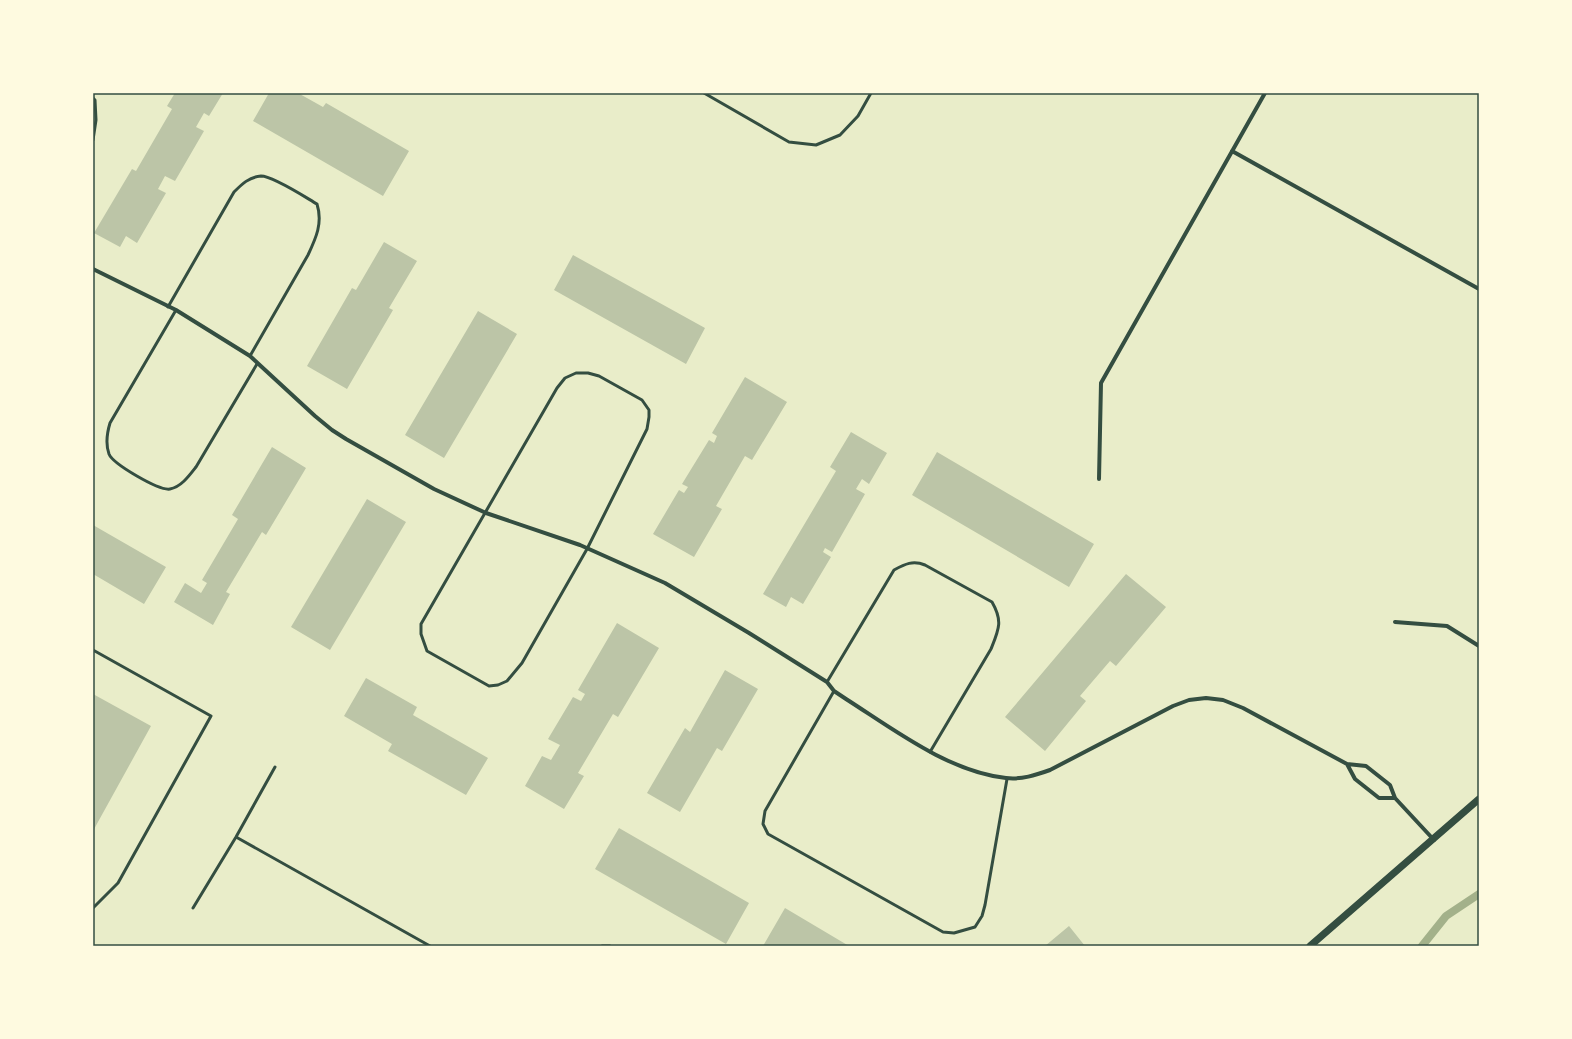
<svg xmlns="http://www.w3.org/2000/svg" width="1572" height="1039" viewBox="0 0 1572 1039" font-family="Roboto,sans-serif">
  <rect width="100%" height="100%" fill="#e9edc9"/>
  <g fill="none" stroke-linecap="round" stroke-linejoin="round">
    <path stroke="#a3b18a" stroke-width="8" d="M 1422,946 L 1446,916 L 1479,894"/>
  </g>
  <path fill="#bcc5a7" d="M 175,93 L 223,93 L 209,116 L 204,113 L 196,127 L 204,131 L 175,181 L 165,176 L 158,189 L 166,193 L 137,243 L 126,236 L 120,247 L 94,233 L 132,169 L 136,171 L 172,109 L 167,106 Z
    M 269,93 L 298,93 L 323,107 L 326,103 L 409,151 L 383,196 L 253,121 Z
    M 384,242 L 417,261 L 389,308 L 393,310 L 347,389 L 307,366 L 352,288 L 356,290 Z
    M 573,255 L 705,328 L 686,364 L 554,290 Z
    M 478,311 L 517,334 L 444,458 L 405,435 Z
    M 745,377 L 787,402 L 752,460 L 745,456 L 716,506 L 722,509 L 694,557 L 653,534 L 679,490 L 684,493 L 688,487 L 682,484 L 709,440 L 714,443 L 717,436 L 712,433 Z
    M 851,432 L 887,453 L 869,484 L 862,479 L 856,489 L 865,494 L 832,552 L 825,548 L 823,552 L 831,557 L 803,604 L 791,597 L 786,607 L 763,594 L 836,471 L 830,467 Z
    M 272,447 L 306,468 L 266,535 L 262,532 L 226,592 L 230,594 L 213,625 L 174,602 L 185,583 L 201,593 L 207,583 L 202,580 L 238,519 L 232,515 Z
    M 937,452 L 1094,544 L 1069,587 L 912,495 Z
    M 367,499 L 406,522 L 330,650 L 291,627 Z
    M 93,525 L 166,567 L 144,604 L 93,574 Z
    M 1126,574 L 1166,607 L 1116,666 L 1110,661 L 1080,696 L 1086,701 L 1045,751 L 1005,717 Z
    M 617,623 L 659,648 L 618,717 L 613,714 L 578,773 L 584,776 L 564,809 L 525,786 L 542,756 L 551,760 L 560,745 L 548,739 L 573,697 L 581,701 L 585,694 L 578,690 Z
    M 725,670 L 758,689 L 722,751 L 717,748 L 680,812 L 647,793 L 685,728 L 690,732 Z
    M 366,678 L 417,707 L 413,715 L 488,758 L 466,795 L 388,751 L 392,744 L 344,716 Z
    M 93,694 L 151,726 L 93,831 Z
    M 619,828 L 749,903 L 726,944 L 595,869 Z
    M 785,908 L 849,946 L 763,946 Z
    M 1069,926 L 1085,946 L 1045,946 Z"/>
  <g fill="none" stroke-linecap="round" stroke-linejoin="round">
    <path stroke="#344e41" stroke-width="3" d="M 704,93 L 789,142 L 816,145 L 840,135 L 858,116 L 871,93
      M 93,98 L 95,100 L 96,120 L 93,140
      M 168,307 L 234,192 C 242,184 249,177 261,176 C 273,176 305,197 317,204 C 323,223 316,238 308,255 L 250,356
      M 176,310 L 110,423 C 107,433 105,443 109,454 C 113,464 159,491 170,489 C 181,487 189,476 196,467 L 257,364
      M 576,373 L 588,373 L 599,376 L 642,400 L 649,410 L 649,417 L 647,429 L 587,549 L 522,663 L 507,681 L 498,685 L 489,686 L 427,651 L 421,634 L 421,624 L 557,388 L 565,378 Z
      M 93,650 L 211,716 L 118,883 L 93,908
      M 827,682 L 894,570 C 905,564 913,560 925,565 L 992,602 C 1003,621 999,629 991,649 L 930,752
      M 834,691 L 765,811 L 763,824 L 768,834 L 943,932 L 954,933 L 975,927 L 982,916 L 985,905 L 1007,779
      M 236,837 L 430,946
      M 193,908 L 236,837 L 275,767
      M 602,946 L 610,946"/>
    <path stroke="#344e41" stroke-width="4" d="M 1232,151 L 1479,289
      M 93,269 L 176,310 L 250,356 L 315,416 L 332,430 L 346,439 L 434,489 L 486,513 L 580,545 L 665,583 L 749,633 L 827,682 L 834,691 L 846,699 C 893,729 949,772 1006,778 C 1021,780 1036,775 1050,770 L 1173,706 L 1189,700 L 1206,698 L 1223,700 L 1243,708 L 1347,764 L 1366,766 L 1390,785 L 1395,798 L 1434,840
      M 1099,479 L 1101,383 L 1265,93
      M 1395,622 L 1447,626 L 1479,646
      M 1347,764 L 1355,779 L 1379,798 L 1395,798"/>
    <path stroke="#344e41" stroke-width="7" d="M 1310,946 L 1479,799"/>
  </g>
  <rect width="1572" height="1039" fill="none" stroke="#fefae0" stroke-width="188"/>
  <rect x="94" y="94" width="1384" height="851" fill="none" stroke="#344e41" stroke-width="1.5"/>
</svg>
